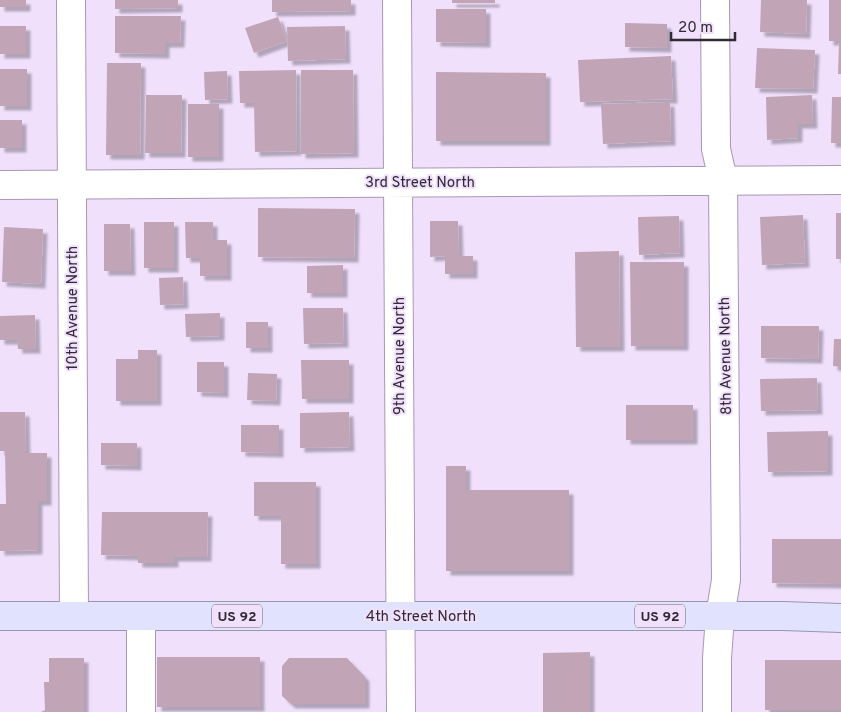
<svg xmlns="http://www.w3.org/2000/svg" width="841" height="712" viewBox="0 0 841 712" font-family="Overpass,sans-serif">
  <defs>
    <filter id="shadow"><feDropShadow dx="4.5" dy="4.5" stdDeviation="1" flood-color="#0004"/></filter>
  </defs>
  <rect width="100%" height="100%" fill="#f1e0fc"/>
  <path fill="#c1a5b7" filter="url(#shadow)" d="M 0,0 L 26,0 L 26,7 L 0,7 Z
    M 115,0 L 178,0 L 178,8 L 115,9 Z
    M 272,0 L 351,0 L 351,11 L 272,12 Z
    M 452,0 L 495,0 L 495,3 L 452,3 Z
    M 761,0 L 807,0 L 806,34 L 760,32 Z
    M 829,0 L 841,0 L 841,41 L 829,41 Z
    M 436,9 L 486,9 L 486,43 L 436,42 Z
    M 115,16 L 181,16 L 180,43 L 165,43 L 165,54 L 115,53 Z
    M 278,17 L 287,41 L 254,53 L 245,28 Z
    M 625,23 L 667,24 L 667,48 L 625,47 Z
    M 0,26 L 26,26 L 26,54 L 0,54 Z
    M 345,26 L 346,59 L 288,61 L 287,27 Z
    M 839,42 L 841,42 L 841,74 L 838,74 Z
    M 757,48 L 815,50 L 813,89 L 755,88 Z
    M 671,56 L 673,99 L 580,102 L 578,60 Z
    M 107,63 L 141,63 L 140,155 L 106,155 Z
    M 0,69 L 27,69 L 27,106 L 0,106 Z
    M 296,70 L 297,151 L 255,152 L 254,103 L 240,103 L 239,71 Z
    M 301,70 L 353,70 L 354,153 L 301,154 Z
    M 227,71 L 228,99 L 205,100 L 204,72 Z
    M 436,72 L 546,73 L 546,141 L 436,141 Z
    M 146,95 L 182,95 L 181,153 L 145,153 Z
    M 812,95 L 813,124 L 798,124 L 798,138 L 767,140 L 766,97 Z
    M 832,97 L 841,97 L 841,143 L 831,143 Z
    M 670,102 L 671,141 L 603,144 L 601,104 Z
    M 188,104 L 219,104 L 219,157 L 188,157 Z
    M 0,120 L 22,120 L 22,148 L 0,148 Z
    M 258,208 L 355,209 L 354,258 L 258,257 Z
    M 836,213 L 841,213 L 841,259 L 836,259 Z
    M 803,215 L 805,263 L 762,265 L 760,217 Z
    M 679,216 L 680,253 L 639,255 L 638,217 Z
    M 430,221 L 458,221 L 459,256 L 473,256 L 473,274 L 445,274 L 445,256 L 430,257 Z
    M 144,222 L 174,222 L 174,268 L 144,268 Z
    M 185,222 L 213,222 L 213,240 L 227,240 L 227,276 L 200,276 L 200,258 L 186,258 Z
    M 104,224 L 130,224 L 131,271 L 104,271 Z
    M 4,227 L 43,229 L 41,284 L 2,282 Z
    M 619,251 L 620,347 L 576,347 L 575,252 Z
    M 630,262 L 684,262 L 684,346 L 631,346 Z
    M 343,265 L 343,293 L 307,293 L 307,266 Z
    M 183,277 L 184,304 L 160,305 L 159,278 Z
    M 303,308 L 343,308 L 344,343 L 304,344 Z
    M 220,313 L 220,336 L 186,337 L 185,314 Z
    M 35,315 L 36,349 L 18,349 L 17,340 L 0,340 L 0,316 Z
    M 246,322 L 268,322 L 268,348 L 246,348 Z
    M 761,326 L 819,326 L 818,359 L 761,358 Z
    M 834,339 L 841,339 L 841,367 L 833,366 Z
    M 138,350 L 157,350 L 157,401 L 116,401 L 116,359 L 138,359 Z
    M 301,360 L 349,360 L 349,399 L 302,399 Z
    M 197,362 L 224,362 L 224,393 L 197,392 Z
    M 248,373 L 277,374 L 276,401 L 247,400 Z
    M 817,378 L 818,410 L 761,411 L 760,379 Z
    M 626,405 L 693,405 L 693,440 L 626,440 Z
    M 0,412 L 25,412 L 26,453 L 47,453 L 47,501 L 38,501 L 38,550 L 0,551 L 0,504 L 6,504 L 5,451 L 0,451 Z
    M 349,412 L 350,447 L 300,448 L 300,413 Z
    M 241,425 L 279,425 L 279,453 L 241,452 Z
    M 828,431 L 828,471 L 768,472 L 767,432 Z
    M 101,443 L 137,443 L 137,466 L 101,465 Z
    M 446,466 L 466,466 L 466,490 L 569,490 L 569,571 L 446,571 Z
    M 254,482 L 316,482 L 316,564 L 281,564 L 281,516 L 254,516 Z
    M 102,512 L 208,512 L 207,557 L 174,557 L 174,563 L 138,563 L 138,556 L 101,555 Z
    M 772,539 L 841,539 L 841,584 L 772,583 Z
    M 590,652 L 590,712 L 543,712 L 543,653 Z
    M 157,657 L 260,657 L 260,707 L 157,707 Z
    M 49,658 L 84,658 L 84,712 L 41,712 L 45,710 L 44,682 L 49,682 Z
    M 289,658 L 347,658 L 365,677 L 365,704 L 291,704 L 282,696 L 282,666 Z
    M 765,660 L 841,660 L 841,710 L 765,710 Z"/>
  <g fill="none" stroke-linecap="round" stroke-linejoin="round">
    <g stroke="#a898b3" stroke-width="30">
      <path id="minor" d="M 71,0 L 74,616
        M 397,0 L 401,712
        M 715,0 L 716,149 L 723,180 L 726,580 L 720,616 L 717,658 L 717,712
        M 0,185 L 841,180
        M 141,616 L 141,712"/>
    </g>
    <g stroke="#9695b6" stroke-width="30">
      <path id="major" d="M 0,616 L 783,616 L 841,618"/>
    </g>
    <use href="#minor" stroke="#fff" stroke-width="28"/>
    <use href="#major" stroke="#e1e2fd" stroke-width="28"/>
  </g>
  <g text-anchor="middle" stroke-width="4" stroke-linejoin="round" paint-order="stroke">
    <g fill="#f1e0fc" stroke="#6b6171" stroke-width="1">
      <rect x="212" y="604.5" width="50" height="23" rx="4"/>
      <rect x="635" y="604.5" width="50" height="23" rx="4"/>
    </g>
    <g font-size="14" font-weight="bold" fill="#312a35">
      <text x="237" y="621">US 92</text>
      <text x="660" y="621">US 92</text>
    </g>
    <g font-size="15" fill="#312a35" stroke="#f1e0fc">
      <text x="420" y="187">3rd Street North</text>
      <text transform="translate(72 308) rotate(-90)" y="5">10th Avenue North</text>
      <text transform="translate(399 356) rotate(-90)" y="5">9th Avenue North</text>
      <text transform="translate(725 356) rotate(-91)" y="5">8th Avenue North</text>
      <text x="421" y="621">4th Street North</text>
    </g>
  </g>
  <path d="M671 32v8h64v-8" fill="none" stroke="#312a35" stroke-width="2.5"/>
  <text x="678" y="32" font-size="15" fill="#312a35" stroke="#f1e0fc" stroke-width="4" paint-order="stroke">20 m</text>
</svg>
